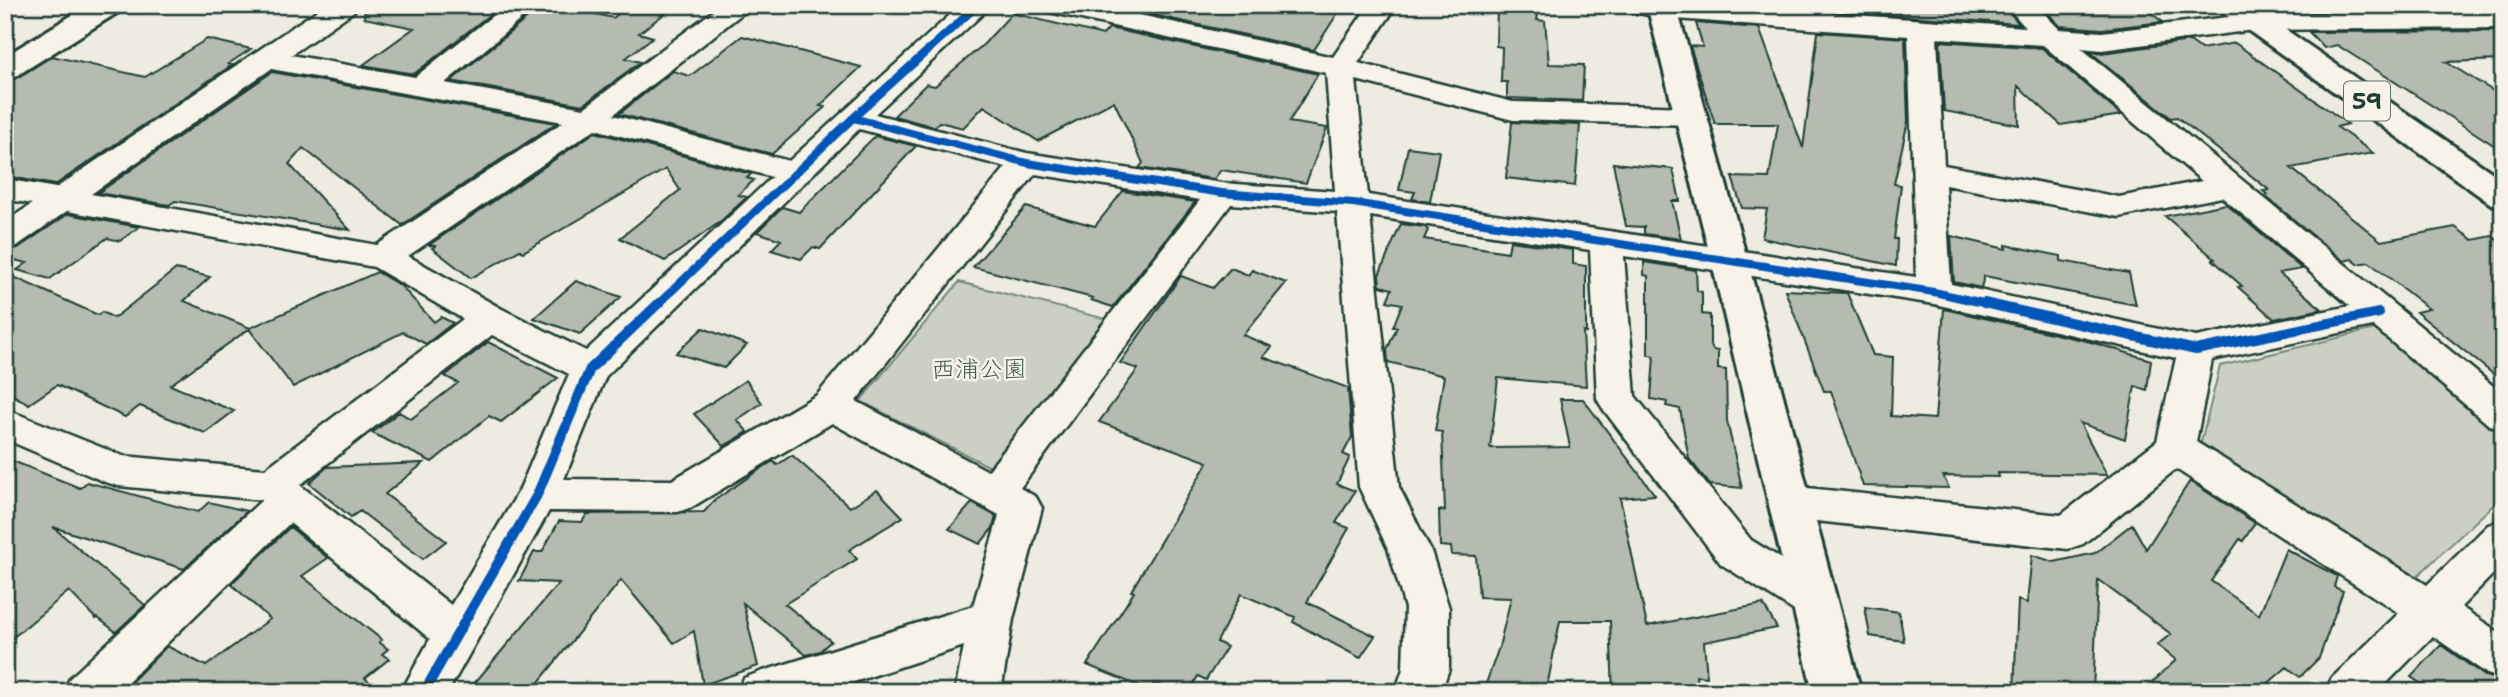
<svg xmlns="http://www.w3.org/2000/svg" width="2508" height="697" font-family="'Shantell Sans','Klee One',sans-serif">
<rect width="100%" height="100%" fill="#eeece1"/>
<filter id="ink" filterUnits="userSpaceOnUse"><feTurbulence type="fractalNoise" baseFrequency=".0143" numOctaves="2"/><feDisplacementMap in="SourceGraphic" scale="14" xChannelSelector="R" yChannelSelector="G"/><feConvolveMatrix kernelMatrix="1 2 1 2 8 2 1 2 1" color-interpolation-filters="sRGB"/></filter>
<g filter="url(#ink)">
<path fill="#cccfc4" stroke="#76867c" stroke-width="2" d="M959 282 1110 320 992 468 860 401Z
M2375 329 2503 435V496L2412 581 2199 450 2220 366Z"/>
<path fill="#b5bbb0" stroke="#1f3d34" stroke-width="2" d="M365 5H485L498 8 414 74 363 65 414 28 364 18Z
M630 5H676L639 33 653 37 626 58 640 62 583 105 451 81 531 15H535L542 9 553 11 560 6 613 18Z
M1129 5H1343L1314 50 1126 9Z
M1497 5H1540L1537 20 1545 21 1549 64 1584 65 1582 101 1507 98V82H1501L1502 47 1496 46Z
M1822 5H2004L2019 24 1821 10Z
M2040 5H2140L2163 22 2102 29 2060 26Z
M2282 5H2323L2329 11H2288Z
M1012 13 1103 35 1109 28 1318 74 1289 122 1327 128 1306 183 1221 170 1214 179 1139 168 1143 163 1114 101 1038 141 984 106 963 128 939 122 935 127 894 116 926 84 935 86 984 44Z
M1696 23 1759 28 1803 148 1818 32 1905 38 1908 121 1894 184 1901 185 1894 239H1897L1896 266 1762 238 1767 209 1742 208 1732 177 1769 178 1778 124H1715L1690 46 1703 47Z
M2503 31V60L2446 62 2503 97V151L2337 45 2324 48 2309 32Z
M742 36 861 67 820 106 825 107 772 154 619 114 673 71 690 76Z
M207 39 251 49 228 64 232 65 55 185 5 176V81L17 78 52 56 145 77Z
M1940 41 2042 48 2121 115 2061 125 2018 86 2019 125 1944 111Z
M2190 41 2201 49 2235 43 2348 124 2337 127 2373 153 2291 168 2381 241 2455 227 2473 240 2492 236 2503 244V382L2416 312 2429 309 2369 262 2358 264 2352 259 2344 261 2265 196 2268 195 2263 191 2269 190 2177 117 2171 118 2089 51 2102 53Z
M272 72 556 123 402 225 303 148 289 164 350 230 175 201 169 205 98 193Z
M1512 122 1580 125 1575 186 1506 178Z
M595 132 751 174 747 178 754 180 738 195 747 197 720 222 665 261 620 238 680 190 666 169 523 252 520 250 471 278 432 248 435 246 429 245Z
M875 136 916 146 820 249 813 247 801 259 771 250 781 240 757 232 782 207 799 212Z
M1408 147 1439 151 1430 202 1412 199 1415 192 1399 190Z
M1613 163 1673 169 1680 201H1672L1681 239 1644 234V227L1626 226Z
M1123 191 1195 202 1113 307 1091 300 1093 298 973 267 1026 207 1095 226Z
M2226 204 2302 269 2279 273 2322 309 2274 319 2238 287 2242 286 2213 260 2215 259 2165 216Z
M68 214 139 227 120 241 107 238 50 279 17 270 27 263 5 258V251L18 248Z
M1401 224 1425 227 1428 230 1424 239 1508 252 1510 241 1573 250V264L1586 266V333L1583 332 1586 386 1498 378 1490 448 1570 447 1560 399H1583L1655 495 1620 498 1647 626 1763 604 1777 628 1704 642 1707 677 1696 676 1698 692H1613L1610 621H1560L1546 692H1483L1499 647 1511 598 1479 597 1476 556 1452 555 1451 547 1440 546 1439 510 1445 511 1442 432 1435 431 1444 376 1388 362 1387 350 1397 327H1393L1402 304 1387 301 1392 289 1380 286 1379 275Z
M1951 236 2006 249V245L2061 256V261L2129 273 2136 305 1984 276 1981 288 1954 282Z
M1644 262 1696 270 1697 291 1702 292V314L1710 315V344L1713 350 1718 351V369L1726 370 1727 421 1742 488 1710 485 1689 459 1680 409 1666 406 1667 402 1651 399 1654 356 1648 355V276L1644 275Z
M1231 268 1248 275 1252 270 1286 283 1243 335 1272 347 1263 357 1348 388 1352 437 1343 454 1350 457 1337 484 1355 491 1336 523 1349 528 1307 602 1375 636 1360 658 1293 622 1295 617 1241 594 1217 642 1227 647 1206 680 1198 676 1189 692H1179L1154 683 1151 691 1087 665 1134 592 1131 591 1208 462 1099 422 1138 369 1120 363 1181 276 1213 288Z
M176 269 210 277 184 301 250 328 377 272 401 286 434 322 441 317 453 323 426 344 403 332 293 387 249 329 170 385 234 411 205 433 140 406 125 417 57 385 29 404 5 391V273L98 315 102 312 114 318Z
M576 281 621 297 580 334 534 318Z
M1785 290 1847 293 1873 355 1893 357 1891 416 1935 419 1944 309 2091 342 2151 360 2147 390 2135 386 2125 439 2080 423 2107 475 1998 473 1999 477 1943 476 1949 488 1863 486 1831 391H1824Z
M703 328 747 345 724 368 676 353Z
M488 342 558 378 501 422 489 416 432 462 372 433 399 412 411 419 458 383 445 376Z
M746 380 762 403 737 420 748 432 724 446 694 414Z
M792 455 850 507 877 490 903 517 849 550 857 559 785 604 831 641 820 651 806 655 743 603 758 666 703 685 694 631 674 643 621 580 531 692H467L559 583 519 581 534 552H542L559 521 582 522 587 514 704 512 715 500 756 472 773 461 777 465Z
M5 458 80 488 87 482 198 512 209 502 247 511 184 569 53 527 145 605 116 632 98 618 96 619 69 591 5 644Z
M424 463 385 494 446 541 423 559 360 511 351 517 309 483 327 467Z
M2190 481 2255 523 2243 541 2240 539 2211 581 2259 615 2286 549 2337 576 2334 587 2343 591 2319 658 2300 677 2287 667 2258 692H2142L2176 660 2157 645 2171 634 2098 580 2093 692H2014L2018 600 2027 603 2032 555 2054 562 2095 553 2132 524 2146 549Z
M972 503 996 516 993 528 980 544 949 529Z
M290 527 328 558 302 576 382 640 379 642 388 649 382 654 389 659 365 678 381 692H121L167 646 206 666 270 619 231 584Z
M1865 607 1899 612 1904 641 1870 636Z
M2441 645 2485 676 2503 681V692H2433L2411 677Z"/>
<g fill="none" stroke-linecap="round" stroke-linejoin="round">
<g stroke="#1f3d34" stroke-width="5">
<path id="street" d="M325 5H358L354 11 291 55 415 77 506 5H538L445 83 584 108 721 5H753L613 115 789 161 961 5H992L875 114 1027 153 1222 183 1335 191 1326 73 1054 13 1044 11 1040 5H1094L1333 57 1369 5H1397L1358 63 1513 102 1691 107 1702 110 1706 116 1702 122 1691 125 1513 120 1356 80 1368 195 1916 277 1908 36 1662 18 1630 11 1626 5H1713L2025 27 2006 5H2036L2059 29 2102 32 2254 14 2503 12V28L2254 30 2102 50 2081 48 2503 394V429L2489 425 2373 326 2212 360 2196 442 2427 585 2488 525 2503 520V564L2461 607 2503 635V679L2487 674 2433 636 2378 692H2325L2332 678 2399 613 2176 469 2083 544 2068 549 1789 518 1775 513 1769 502 1775 491 1789 486 2061 515 2157 441 2176 358 1934 304 1624 256 1635 396 1751 540 1829 588 1836 601 1829 614 1814 619 1799 614 1721 564 1603 409 1597 399 1590 250 1370 216 1399 487 1431 551 1449 608V669L1441 692H1395L1403 669 1405 608 1389 551 1359 487 1337 212 1231 204 1020 488 1036 497 1042 508 1013 619 1001 692H955L964 646 823 692H737L744 678 760 672 973 606 999 515 832 423 692 507 678 512 549 511 448 692H401L430 639 290 523 117 692H63L70 678 262 500 119 486 105 482 5 439V409L123 456 265 469 463 319 374 267 67 211 17 246 5 249V222L32 204 5 199V179L56 188ZM1937 38 2043 45 2202 181 2119 197 1944 165ZM271 69 563 122 377 245 91 194ZM595 129 772 177 586 351 502 309 408 256ZM859 129 1006 167 817 395 672 480 564 479 606 376ZM1035 174 1200 200 988 471 856 401ZM1945 185 2119 217 2222 197 2350 306 2196 337 1951 284ZM492 335 569 374 519 491 451 605 300 485Z"/>
</g>
<g stroke="#1f3d34" stroke-width="6">
<path id="secondary" d="M89 5H124L120 11 16 76 5 78V56Z
M1647 5H1676L1747 259 1861 692H1813L1711 259Z"/>
</g>
<g stroke="#1f3d34" stroke-width="6">
<path id="primary" d="M2217 5H2250L2503 180V207L2491 204 2221 11Z"/>
</g>
<use href="#street" fill="#f7f3e8" fill-rule="evenodd"/>
<use href="#secondary" fill="#f7f3e8" fill-rule="evenodd"/>
<use href="#primary" fill="#f7f3e8" fill-rule="evenodd"/>
<g stroke="#f7f3e8" stroke-width="11">
<path id="cycleway-far1" d="M853 118 1027 163 1222 193 1353 203 1934 292 1992 305
M657 305 853 118 978 5"/>
</g>
<g stroke="#f7f3e8" stroke-width="14">
<path id="cycleway" d="M1984 303 2196 350 2379 313
M424 692 537 495 590 369 659 303"/>
</g>
<use href="#cycleway-far1" stroke="#0057b8" stroke-width="8"/>
<use href="#cycleway" stroke="#0057b8" stroke-width="10"/>
</g>
</g>
<g text-anchor="middle" stroke-width="5" stroke-linejoin="round" paint-order="stroke">
<rect fill="#f7f3e8" stroke="#60746a" stroke-width="2" x="2344" y="81.5" width="46" height="39" rx="5"/>
<g font-size="23" font-weight="bold" fill="#1f3d34">
<text x="2367" y="109">59</text>
</g>
<g font-size="24" fill="#425a51" stroke="#f7f3e8">
<text x="979" y="377">西浦公園</text>
</g>
</g>
<rect width="2508" height="697" fill="none" stroke="#f7f3e8" stroke-width="28"/>
<rect x="14" y="14" width="2480" height="669" fill="none" stroke="#1f3d34" stroke-width="2.5" filter="url(#ink)"/>
</svg>
